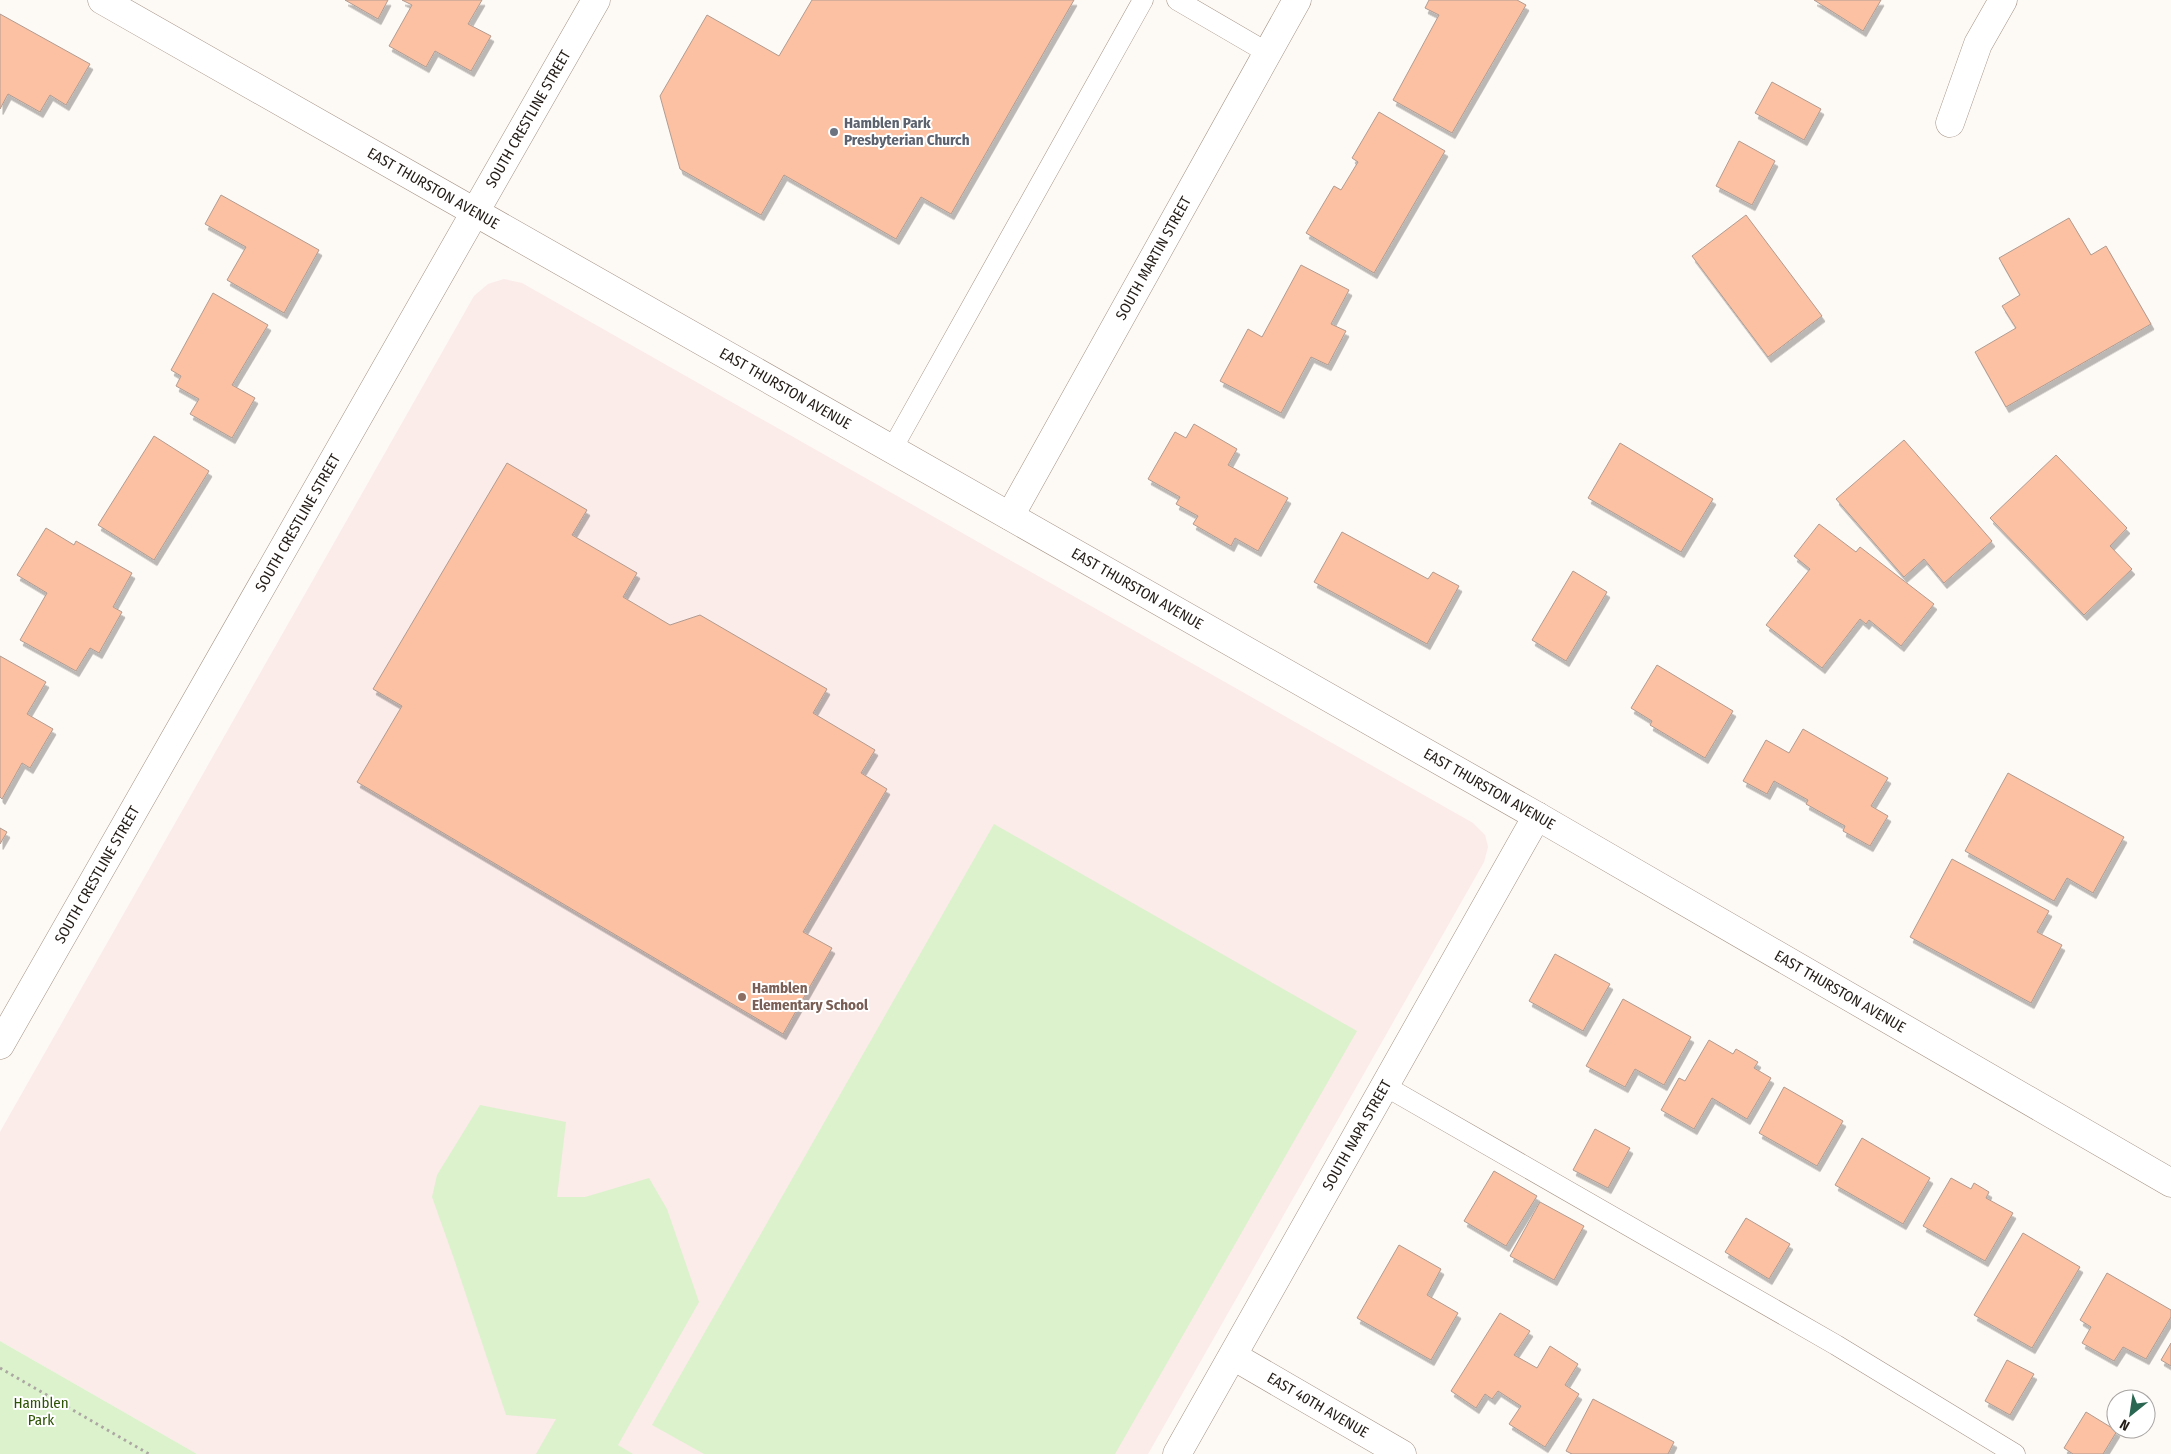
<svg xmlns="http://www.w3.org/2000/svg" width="2171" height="1454" font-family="'Fira Sans Condensed',sans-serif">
<defs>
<filter id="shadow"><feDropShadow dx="3" dy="5.5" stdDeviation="0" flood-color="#0004"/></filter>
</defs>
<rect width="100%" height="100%" fill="#fdf9f5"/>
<path fill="#fbebe9" d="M504 279 522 283 1473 823 1485 835 1488 847 1484 862 1148 1454H197L0 1341V1132L474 296 488 284Z"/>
<path fill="#dcf2cd" d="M994 824 1357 1031 1115 1454H704L652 1425Z
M480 1105 566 1122 557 1197H585L649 1178 667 1209 699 1302 618 1445 633 1454H536L556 1419 506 1415 454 1259 432 1197 437 1175Z
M0 1341 197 1454H0Z"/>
<path fill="#fcc1a2" stroke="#b19b90" filter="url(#shadow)" d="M345 0H388L378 19Z
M402 0H482L468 24 491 36 471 71 435 51 426 67 389 46 412 5Z
M812 0H1074L951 214 921 197 896 239 784 175 761 215 680 169 660 96 707 15 779 56Z
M1429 0H1517L1526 5 1452 133 1393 100 1439 15 1425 8Z
M1814 0H1881L1863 31Z
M0 14 90 64 66 105 50 95 40 112 8 94 0 109Z
M1772 82 1821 109 1804 140 1755 113Z
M1379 112 1445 151 1374 273 1306 233 1334 186 1341 190 1358 162 1352 158Z
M1739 141 1775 161 1752 205 1716 186Z
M221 195 319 250 284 313 227 280 246 247 205 224Z
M1746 215 1822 316 1768 357 1692 256Z
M2069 218 2091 255 2106 246 2151 324 2006 407 1975 352 2016 328 2002 306 2020 295 1999 258Z
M1301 265 1349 290 1331 324 1346 331 1328 365 1311 357 1281 413 1220 381 1248 329 1262 337Z
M213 293 268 325 232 385 255 398 232 438 190 414 199 399 176 386 181 376 171 370Z
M1194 424 1237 449 1228 465 1288 498 1258 551 1235 538 1231 546 1193 524 1198 516 1176 504 1180 497 1148 479 1175 432 1186 438Z
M154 436 209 471 154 560 98 525Z
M1904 440 1992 541 1944 583 1924 559 1904 577 1836 499Z
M1620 443 1713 499 1681 552 1588 498Z
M2056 455 2127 528 2110 546 2132 569 2084 615 1990 518Z
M507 463 587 510 572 535 637 573 623 597 670 625 700 615 827 689 813 713 875 750 861 773 887 789 803 932 832 948 783 1034 357 782 402 706 373 689Z
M1819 524 1856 552 1860 547 1934 604 1901 646 1869 620 1866 624 1860 619 1822 668 1766 625 1810 569 1794 556Z
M46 528 74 545 76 541 132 573 113 607 122 612 99 653 90 648 76 671 20 640 47 593 17 575Z
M1342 532 1428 579 1433 572 1459 586 1427 644 1314 582Z
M1573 571 1607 592 1566 661 1532 640Z
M0 656 46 682 27 714 53 729 30 768 22 763 2 799 0 797Z
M1657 665 1733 711 1705 758 1650 725 1652 721 1631 708Z
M1803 729 1888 778 1871 806 1888 816 1870 846 1843 831 1845 826 1806 804 1808 800 1774 781 1767 794 1743 781 1766 740 1789 753Z
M2008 773 2124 837 2093 893 2067 878 2054 901 1965 851Z
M0 828 7 832 0 844Z
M1952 859 2049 911 2037 932 2062 945 2031 1003 1910 937Z
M1555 954 1610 984 1583 1031 1529 1001Z
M1623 999 1691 1037 1664 1085 1635 1069 1625 1087 1586 1066Z
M1709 1040 1733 1054 1736 1049 1758 1062 1754 1068 1771 1078 1747 1119 1712 1098 1694 1129 1661 1110 1679 1078 1685 1081Z
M1784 1087 1843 1121 1817 1166 1759 1133Z
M1595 1129 1630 1148 1608 1188 1573 1170Z
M1862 1138 1930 1178 1903 1224 1835 1185Z
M1494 1171 1537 1196 1506 1246 1464 1221Z
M1951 1178 1971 1189 1974 1183 1989 1192 1986 1198 2013 1213 1985 1261 1923 1226Z
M1540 1202 1584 1226 1554 1280 1510 1256Z
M1746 1218 1790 1244 1769 1279 1725 1252Z
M2023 1233 2080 1267 2032 1348 1974 1315Z
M1399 1245 1441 1269 1427 1295 1458 1313 1431 1360 1357 1318Z
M2107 1273 2171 1310V1317L2146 1359 2123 1347 2114 1361 2082 1343 2091 1327 2080 1320Z
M1500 1313 1530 1331 1514 1355 1537 1368 1550 1346 1578 1364 1565 1385 1579 1394 1545 1447 1509 1424 1521 1406 1498 1391 1492 1399 1485 1394 1476 1408 1451 1391Z
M2171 1343V1366L2161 1360Z
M2007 1360 2034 1374 2010 1415 1985 1401Z
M1593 1399 1674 1442 1668 1454H1572L1566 1451Z
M2086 1412 2117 1431 2103 1454H2073L2064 1448Z"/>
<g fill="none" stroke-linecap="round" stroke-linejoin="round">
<g stroke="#a39183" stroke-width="21">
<path id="service" d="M1177 0 1268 53
M892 449 1143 0
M1385 1086 1836 1345 2015 1454"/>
</g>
<g stroke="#a39183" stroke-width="29">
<g id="minor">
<path d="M1950 123 1978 44 2003 0"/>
<path id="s1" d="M1010 516 1297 0"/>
<path id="s2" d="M1233 1356 1402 1454"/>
<path id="s3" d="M1177 1454 1537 816"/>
</g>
</g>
<g stroke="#a39183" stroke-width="29">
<g id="tertiary">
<path id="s4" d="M102 0 1537 816 2171 1183"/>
<path id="s5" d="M0 1045 596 0"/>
</g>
</g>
<path stroke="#aca7a2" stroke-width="3" stroke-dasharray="2.5 4" stroke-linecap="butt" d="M0 1368 149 1454"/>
<use href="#service" stroke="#fff" stroke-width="20"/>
<use href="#minor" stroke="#fff" stroke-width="28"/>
<use href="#tertiary" stroke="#fff" stroke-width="28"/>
</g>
<circle fill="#6b7280" stroke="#fff" stroke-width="2" cx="834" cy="132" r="5"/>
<circle fill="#8d6e63" stroke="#fff" stroke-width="2" cx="742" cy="997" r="5"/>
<g text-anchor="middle" stroke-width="4" stroke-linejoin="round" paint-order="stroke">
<g font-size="15" fill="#231c16" stroke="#fff">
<text dy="5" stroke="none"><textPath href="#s5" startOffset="1066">SOUTH CRESTLINE STREET</textPath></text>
<text dy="5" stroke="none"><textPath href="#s4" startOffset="381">EAST THURSTON AVENUE</textPath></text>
<text dy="5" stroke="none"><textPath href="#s1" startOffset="295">SOUTH MARTIN STREET</textPath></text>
<text dy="5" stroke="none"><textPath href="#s4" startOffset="786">EAST THURSTON AVENUE</textPath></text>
<text dy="5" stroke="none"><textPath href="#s5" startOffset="601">SOUTH CRESTLINE STREET</textPath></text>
<text dy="5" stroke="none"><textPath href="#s4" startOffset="1191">EAST THURSTON AVENUE</textPath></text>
<text dy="5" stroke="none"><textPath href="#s4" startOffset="1596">EAST THURSTON AVENUE</textPath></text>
<text dy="5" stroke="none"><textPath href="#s5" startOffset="196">SOUTH CRESTLINE STREET</textPath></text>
<text dy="5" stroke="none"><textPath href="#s4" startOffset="2001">EAST THURSTON AVENUE</textPath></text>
<text dy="5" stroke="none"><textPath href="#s3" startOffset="366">SOUTH NAPA STREET</textPath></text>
<text dy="5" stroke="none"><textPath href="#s2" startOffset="98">EAST 40TH AVENUE</textPath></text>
</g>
<g font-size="15" font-weight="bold" fill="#5b616d" stroke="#fff" text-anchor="start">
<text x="844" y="128">Hamblen Park<tspan x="844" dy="17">Presbyterian Church</tspan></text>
</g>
<g font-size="15" font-weight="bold" fill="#785e54" stroke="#fff" text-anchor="start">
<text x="752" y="993">Hamblen<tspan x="752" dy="17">Elementary School</tspan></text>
</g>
<g font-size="15" fill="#2e5305" stroke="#fff">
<text x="41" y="1408">Hamblen<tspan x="41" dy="17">Park</tspan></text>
</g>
</g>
<g transform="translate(2131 1414) rotate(210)"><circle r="24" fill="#ffffff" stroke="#a7a4a2"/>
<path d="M0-4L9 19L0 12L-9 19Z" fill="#2a6651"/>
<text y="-8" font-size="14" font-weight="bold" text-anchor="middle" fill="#231c16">N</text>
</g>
</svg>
